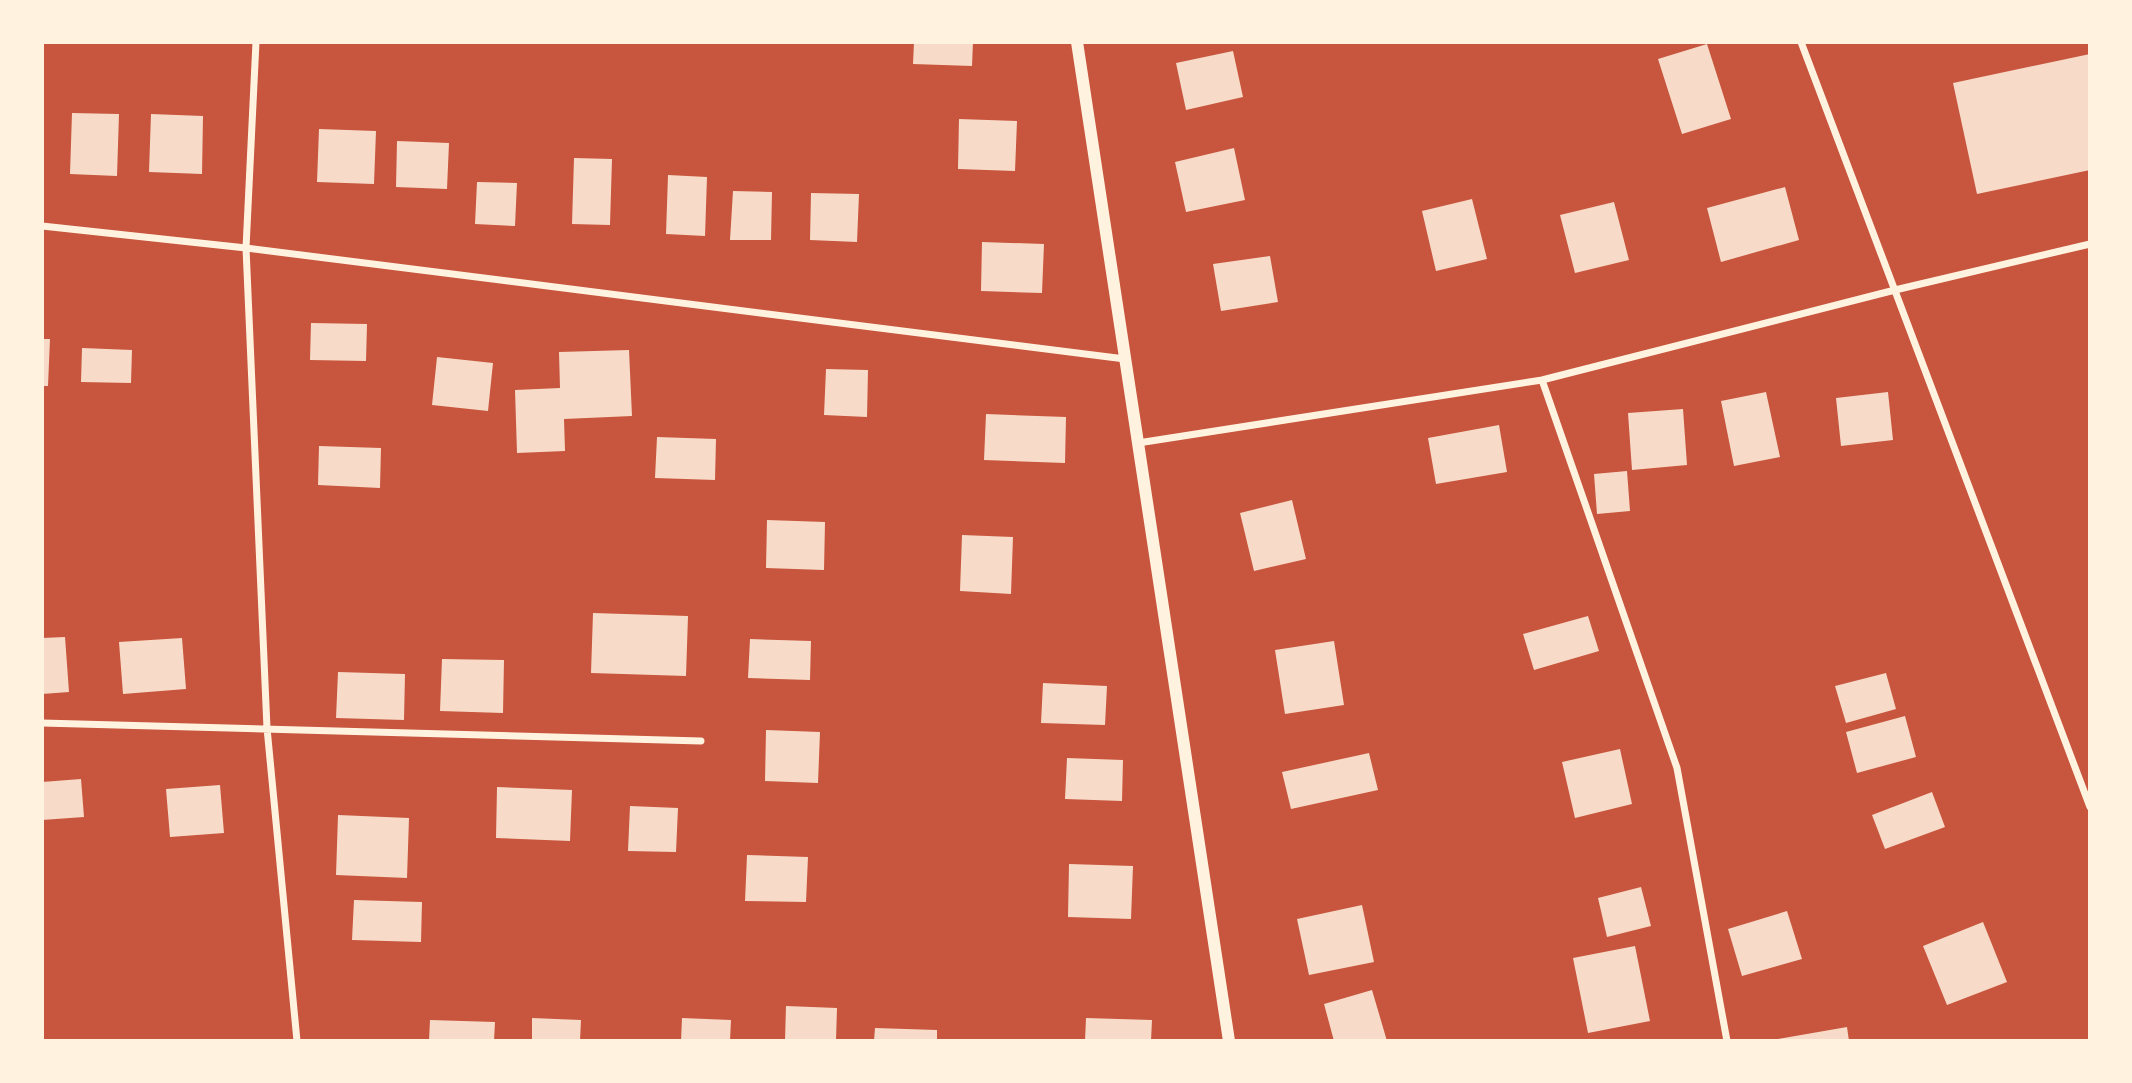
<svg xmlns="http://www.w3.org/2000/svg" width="2132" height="1083" font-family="'DejaVu Sans',sans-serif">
<rect width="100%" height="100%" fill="#c8553d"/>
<path fill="#f7dbc8" d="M914 42H973L972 66 913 64Z
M1707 44 1731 119 1682 134 1658 59Z
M1233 51 1243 97 1186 110 1176 63Z
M2090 54V170L1977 194 1953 83Z
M72 113 119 114 117 176 70 174Z
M151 114 203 116 202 174 149 172Z
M959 119 1017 121 1015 171 958 169Z
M319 129 376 131 374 184 317 182Z
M397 141 449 143 447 189 396 187Z
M1234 148 1245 200 1186 212 1175 162Z
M574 158 612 159 610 225 572 224Z
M668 175 707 177 705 236 666 234Z
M477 182 517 183 515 226 475 224Z
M1785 187 1799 240 1721 262 1707 208Z
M733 191 772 192 771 240H730Z
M811 193 859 194 857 242 810 240Z
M1472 199 1487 259 1436 271 1422 211Z
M1614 202 1629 260 1575 273 1560 215Z
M982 242 1044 244 1042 293 981 291Z
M1270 256 1278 302 1221 311 1213 264Z
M311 323 367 324 366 361 310 360Z
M42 339H50L48 386H42Z
M82 348 132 350 131 383 81 382Z
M629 350 632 416 564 419 565 451 517 453 515 390 560 388 559 352Z
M437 357 493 363 488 411 432 405Z
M826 369 868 370 867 417 824 415Z
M1766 392 1780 457 1734 466 1721 401Z
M1888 392 1893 440 1841 446 1836 398Z
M1683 409 1687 465 1632 470 1628 413Z
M986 414 1066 417 1065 463 984 460Z
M1499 425 1507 472 1436 484 1428 438Z
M657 437 716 439 715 480 655 478Z
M319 446 381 448 380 488 318 485Z
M1627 471 1630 511 1597 514 1594 474Z
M1292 500 1306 559 1254 571 1240 513Z
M767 520 825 522 824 570 766 568Z
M962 535 1013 537 1011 594 960 591Z
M593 613 688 616 686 676 591 673Z
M1588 616 1599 651 1534 670 1523 634Z
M65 637 69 692 42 694V638Z
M182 638 186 689 123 694 119 642Z
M750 639 811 641 810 680 748 678Z
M1334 641 1344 705 1285 714 1275 650Z
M442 659 504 660 503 713 440 711Z
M338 672 405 674 404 720 336 718Z
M1886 673 1896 709 1846 723 1835 686Z
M1043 683 1107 686 1105 725 1041 723Z
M1905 716 1916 757 1857 773 1846 732Z
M766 730 820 732 818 783 765 781Z
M1620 749 1632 804 1575 818 1562 762Z
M1369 753 1378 790 1291 809 1282 772Z
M1067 758 1123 760 1122 801 1065 799Z
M81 779 84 817 42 820V782Z
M220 785 224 833 170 837 166 789Z
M497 787 572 790 570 841 496 838Z
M1932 792 1945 827 1885 849 1872 815Z
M630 806 678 808 676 852 628 851Z
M338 815 409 818 407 878 336 875Z
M747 855 808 857 806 902 745 901Z
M1069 864 1133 866 1131 919 1068 917Z
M1641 887 1651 926 1607 937 1598 898Z
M354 900 422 902 421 942 352 940Z
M1362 905 1374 962 1309 975 1297 919Z
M1787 911 1802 959 1742 976 1728 929Z
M1983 922 2007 982 1947 1005 1923 946Z
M1635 946 1650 1021 1588 1033 1573 958Z
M1372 990 1387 1041H1334L1324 1004Z
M786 1006 837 1008 836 1041H785Z
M532 1018 581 1020 580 1041H532Z
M682 1018 731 1020 730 1041H681Z
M1086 1018 1152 1020 1151 1041H1085Z
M430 1020 495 1022 494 1041H429Z
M1847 1027 1849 1041H1773V1040Z
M875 1028 937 1030V1041H874Z"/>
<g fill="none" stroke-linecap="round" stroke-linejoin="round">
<path stroke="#fff3e0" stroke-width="7" d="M256 42 246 248 267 728 297 1041
M1801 42 2090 807
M42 226 246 248 1125 359
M1542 380 1677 768 1727 1041
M1138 443 1542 380 1895 290 2090 244
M42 723 701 741"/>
<path stroke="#fff3e0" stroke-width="12" d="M1077 42 1229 1041"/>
</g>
<rect width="2132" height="1083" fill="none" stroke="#fff3e0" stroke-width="88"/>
</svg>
